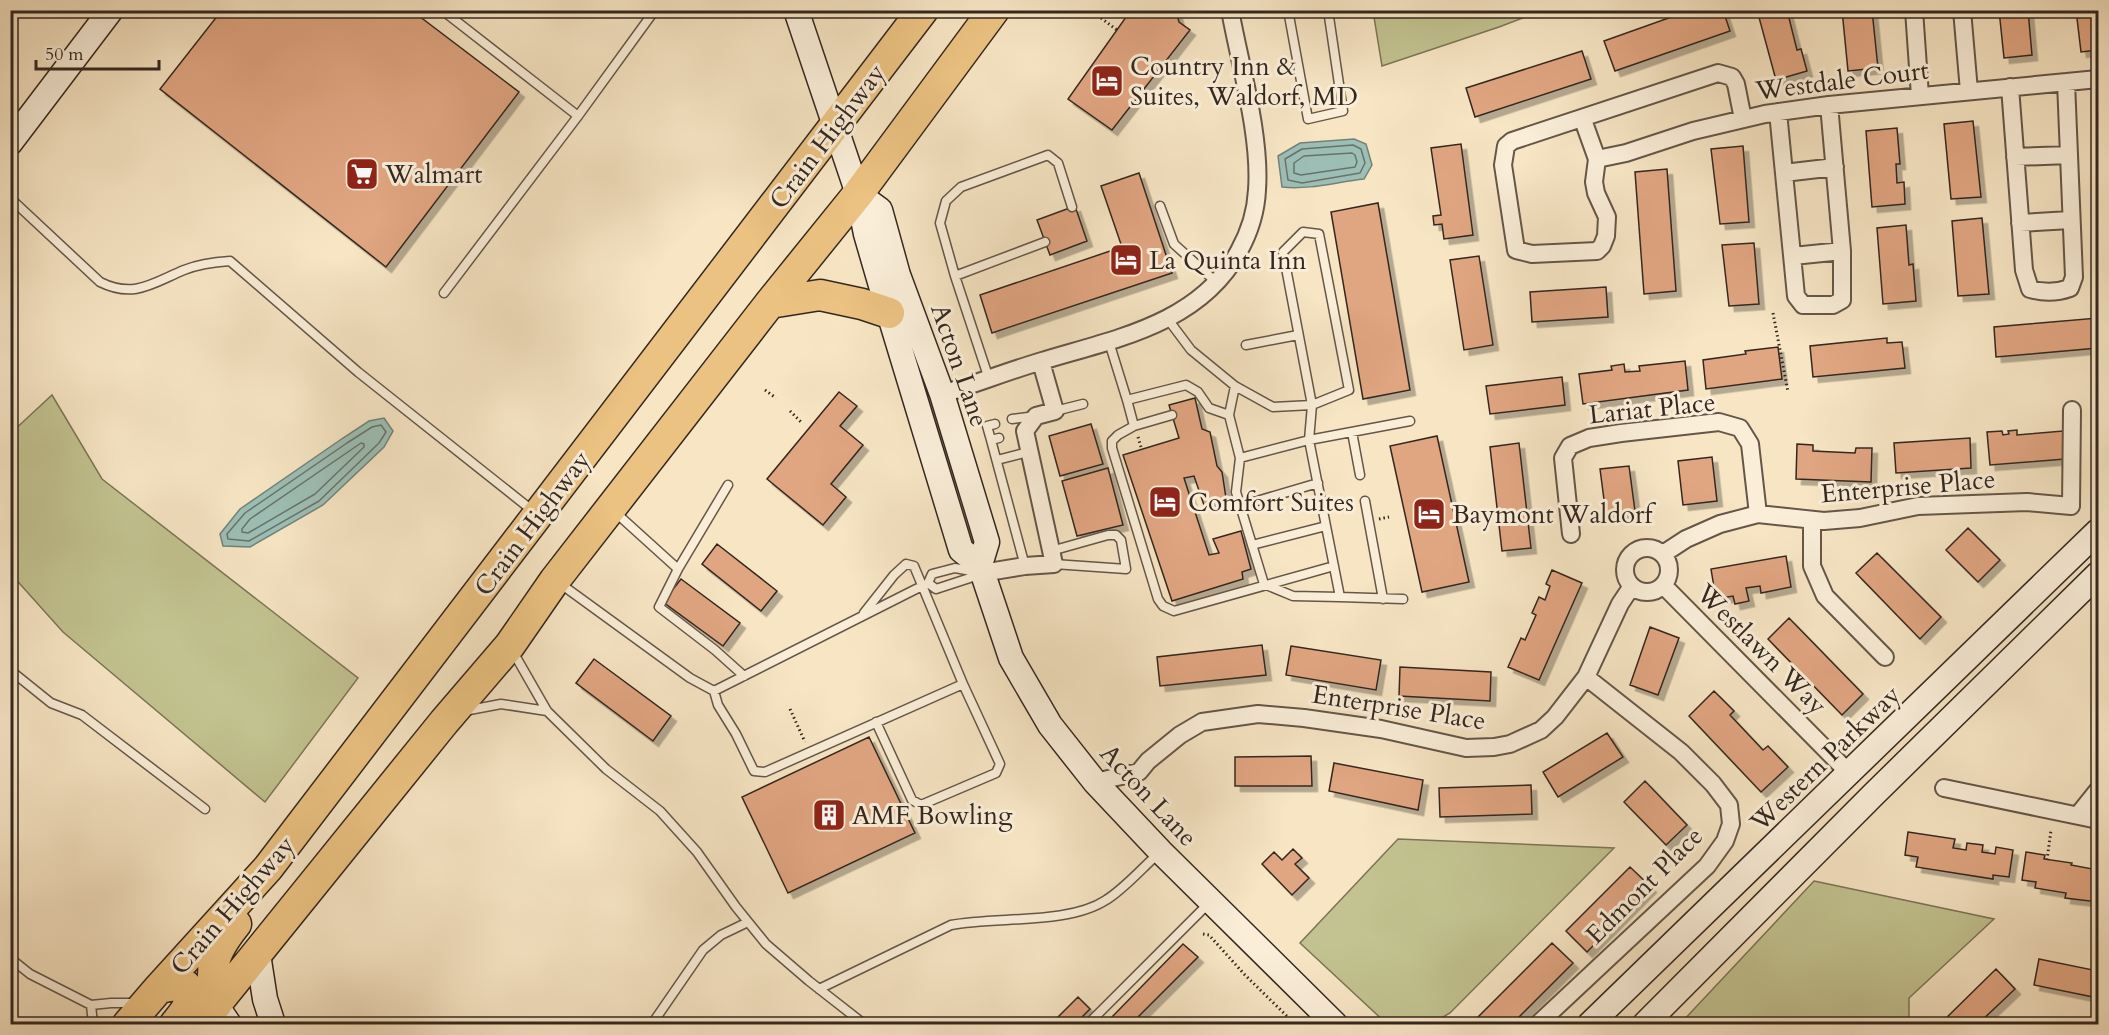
<svg xmlns="http://www.w3.org/2000/svg" width="2109" height="1035" font-family="Cardo,serif">
<defs>
<filter id="shadow"><feDropShadow dx="5.5" dy="5.5" stdDeviation="0" flood-color="#0004"/></filter>
</defs>
<rect width="100%" height="100%" fill="#f7e5c4"/>
<filter id="stains"><feTurbulence type="fractalNoise" baseFrequency=".00333" numOctaves="4"/><feColorMatrix values="0 0 0 0 .2 0 0 0 0 .09 0 0 0 0 .02 0 0 0 .5 -.17"/></filter>
<radialGradient id="worn" r=".72"><stop offset=".6" stop-color="#630" stop-opacity="0"/><stop offset="1" stop-color="#630" stop-opacity=".3"/></radialGradient>
<path fill="#c2c390" stroke="#7b7558" stroke-width="1.5" d="M1373 11V10L1541 11 1499 27 1382 66Z
M52 395 102 479 358 678 265 802 63 632 11 574V433Z
M1398 839 1614 848 1450 1013 1431 1024H1387L1300 943Z
M1814 881 1994 919 1909 998V1024H1680Z"/>
<path fill="#9dbfb6" stroke="#73827a" stroke-width="1.5" d="M1354 139 1366 144 1372 165 1364 179C1336 182 1310 190 1282 187L1278 156 1300 143Z
M384 418 393 431 384 447 323 505 250 547 223 546 220 534 240 509 343 438 369 421Z"/>
<g fill="none" stroke-linecap="round" stroke-linejoin="round">
<path stroke="#68736b" stroke-width="1.5" d="M1353 145 1361 149 1365 163 1360 173 1302 183 1288 180 1285 159 1302 149Z
M1352 153 1355 155 1357 162 1355 167 1301 175 1294 173V163L1304 156Z
M381 425 386 432 379 443 319 501 249 541 228 539 227 534 245 513 347 443 372 427Z
M361 443 364 444V447L315 494 248 533 242 532V529L250 519Z"/>
</g>
<path fill="#e0a581" stroke="#342720" stroke-width="1.5" filter="url(#shadow)" d="M222 10H411L519 92 386 267 160 89Z
M1131 10H1176L1179 22 1190 30 1112 130 1068 99Z
M1691 10H1723L1730 31 1615 71 1604 41Z
M1757 10H1787L1797 50 1801 49 1807 71 1776 80Z
M1842 10H1872L1878 68 1848 71Z
M1999 10H2028L2032 55 2004 58Z
M2076 10H2098V50L2081 52Z
M1582 51 1591 79 1475 117 1466 88Z
M1973 121 1981 197 1951 199 1944 124Z
M1897 128 1900 164H1896L1897 183 1904 182 1905 204 1872 207 1866 131Z
M1461 144 1473 235 1444 239 1442 224 1434 225 1433 216 1441 215 1431 148Z
M1743 146 1749 222 1720 224 1711 149Z
M1667 169 1676 291 1644 294 1635 172Z
M1139 173 1172 273 992 333 980 295 1122 247 1101 186Z
M1378 203 1410 390 1363 399 1331 212Z
M1075 206 1087 241 1050 255 1037 220Z
M1982 218 1989 294 1958 296 1952 221Z
M1906 225 1909 265 1913 264 1916 301 1883 304 1877 228Z
M1754 243 1759 304 1729 306 1722 245Z
M1479 256 1493 345 1464 350 1450 260Z
M1606 287 1608 317 1532 322 1530 292Z
M2098 318V348L1996 357 1994 327Z
M1887 338V343L1902 342 1905 368 1813 377 1810 346Z
M1778 347 1782 379 1706 389 1703 360 1746 354 1745 351Z
M1685 361 1688 390 1583 404 1579 374 1612 370 1611 366 1624 364 1625 372 1640 371 1639 366Z
M1562 377 1565 405 1490 414 1486 386Z
M839 392 857 406 840 426 863 445 831 484 846 497 823 525 767 479Z
M1195 398 1202 429 1210 432 1217 466 1222 472 1226 498 1204 505 1194 476 1184 478 1209 555 1219 553 1213 539 1241 531 1251 569 1242 572 1243 579 1172 601 1123 455 1179 438 1169 405Z
M1091 424 1103 464 1060 476 1049 436Z
M2017 430V435L2063 431 2065 459 1990 465 1987 432 2002 431 2003 435 2009 434 2008 431Z
M1437 436 1469 582 1422 592 1390 446Z
M1970 438 1971 468 1896 473 1894 443Z
M1519 443 1531 548 1502 551 1490 447Z
M1797 444 1813 445V451L1855 453 1856 448H1872L1871 482 1796 479Z
M1712 457 1717 501 1683 505 1678 461Z
M1629 466 1635 511 1606 515 1600 469Z
M1108 468 1123 525 1077 536 1062 481Z
M1968 528 2000 560 1978 582 1946 550Z
M717 544 777 591 761 611 702 564Z
M1877 553 1941 617 1920 639 1856 573Z
M1786 556 1791 587 1761 593 1760 586 1746 588 1749 601 1735 604 1733 596 1716 599 1711 569Z
M1552 570 1582 583 1539 680 1508 667 1521 638 1525 640 1536 615 1532 613 1539 597 1545 600 1550 586 1546 584Z
M681 579 740 623 723 646 663 602Z
M1789 618 1863 694 1842 715 1768 639Z
M1650 627 1679 638 1658 695 1630 685Z
M1262 645 1266 675 1160 686 1157 657Z
M1291 646 1381 660 1376 690 1286 675Z
M594 659 671 716 653 741 576 683Z
M1400 667 1491 672 1490 701 1399 696Z
M1714 691 1734 711 1730 715 1763 750 1768 746 1788 767 1761 792 1689 716Z
M1607 733 1623 757 1558 797 1543 772Z
M869 737 915 833 788 893 742 797Z
M1311 756 1312 786H1235V757Z
M1334 763 1423 780 1418 810 1329 791Z
M1645 781 1687 825 1666 845 1624 802Z
M1531 785 1532 814 1440 817 1439 788Z
M1908 832 1955 839 1953 848 1966 850 1967 843 1983 845 1982 852 1995 854 1996 847 2013 850 2009 877 1993 875V879L1916 867 1918 857 1905 855Z
M1293 849 1302 858 1295 864 1309 878 1292 895 1262 864 1274 852 1282 860Z
M2026 852 2045 855 2044 859 2072 863 2071 865 2098 870V902L2065 898 2066 893 2035 888 2036 882 2022 880Z
M1630 867 1651 887 1587 952 1566 931Z
M1552 943 1573 963 1512 1024H1483L1477 1018Z
M1183 944 1198 957 1131 1024H1117L1111 1018Z
M2039 959 2098 971V998L2034 985Z
M1996 969 2015 989 1978 1024H1940Z
M1078 997 1090 1009 1075 1024H1051Z"/>
<g fill="none" stroke-linecap="round" stroke-linejoin="round">
<g stroke="#655649" stroke-width="11">
<path id="lane" d="M442 10 578 116
M1288 10 1308 119 1343 111 1328 10
M10 198 100 282C134 299 153 283 184 270 199 264 214 262 230 261L358 372 533 511
M1160 206 1174 244 1216 282
M1045 242 955 276 940 223 946 201 961 187 1048 155 1058 163 1072 207
M955 276 989 379
M444 293 578 116 655 10
M1167 318 1191 350 1235 386 1229 415 1240 458 1236 492 1264 584 1293 596 1340 597 1309 440 1312 405 1349 390 1319 234 1303 232 1283 252 1312 405 1273 407 1235 386
M1109 342 1127 400 1186 385 1198 392 1209 408 1229 415
M1246 345 1298 335
M1127 400 1134 426 1172 415
M1055 411 1083 404
M1012 419 1036 416
M1134 426 1118 435 1112 441V448L1158 599 1163 606 1174 611 1334 566
M1352 432 1360 475
M999 438 991 440 1025 566
M991 440 987 426 995 424
M1240 458 1309 440 1410 421
M997 460 1028 452
M1365 501 1383 599
M1240 506 1318 483
M615 512 678 569 659 607 715 650 744 676
M1252 545 1326 526
M1051 551 1108 535H1116L1121 540 1126 569 1054 564
M678 569 728 485
M558 582 690 678 714 691 928 583 932 574 955 568 977 572
M928 583 936 589 982 574
M1340 597 1403 599
M864 613 894 575 906 564 914 566 963 684
M512 650 547 711 606 769 660 811 697 852 736 907 766 944 809 981 864 1024
M10 670 51 703 82 715 205 809
M714 691 718 705 736 734 754 771 765 772 963 684 1000 764 996 773 921 805 912 800 876 722
M464 711 501 704 547 711
M10 958 30 974 91 1005 111 1003H136
M819 989 951 925C996 916 1068 925 1106 900 1124 889 1142 868 1158 854
M91 1005 93 1024
M652 1024 703 950 721 935 748 922
M1088 1024 1209 903"/>
</g>
<g stroke="#655649" stroke-width="20">
<path id="street" d="M1914 10 1920 96
M1962 10 1969 91
M2010 87 2024 270 2030 289C2044 293 2056 293 2070 288L2074 277 2066 82
M1778 112 1796 296 1803 305H1833L1842 300V251L1829 105
M1583 120 1597 159 1594 182 1596 193 1607 217 1606 236 1602 246 1597 251 1532 254 1516 250 1503 165 1506 146 1512 141 1718 73 1732 77 1736 84 1743 119
M2015 157 2069 155
M1597 159 1626 153 1693 131 1765 114 1829 105 2098 79
M1784 173 1835 167
M2020 223 2070 220
M1793 256 1842 251
M942 394C975 384 1008 371 1042 361 1114 339 1200 324 1239 251 1249 233 1256 211 1257 190 1261 136 1240 65 1230 10
M1812 520V566L1825 596 1885 657
M1571 534 1563 458 1570 446 1589 438 1621 433 1719 422 1740 428 1750 444 1758 514
M1625 570a22 22 0 1 1 44 0a22 22 0 1 1-44 0Z
M1663 554 1686 539 1720 524 1758 514 1824 521 1860 518 1918 506 2027 502 2071 506 2072 410
M982 573 1025 566 1054 564 1025 431 1036 416 1055 411 1041 362
M1663 585 1849 773
M1095 782 1139 772 1148 761 1180 735 1202 722 1258 714 1304 718 1381 729 1466 748 1494 747 1510 744 1541 730 1555 717 1586 677 1620 604 1632 586
M1944 788 2098 820
M2078 815 2098 790
M1538 1024 1707 866 1725 841 1731 824 1729 805 1713 784 1681 752 1586 677"/>
</g>
<g stroke="#342720" stroke-width="27">
<path id="secondary" d="M796 10 858 194 866 234 889 313 961 550 980 565 1011 658 1050 725 1095 782 1161 852 1335 1024
M10 143 111 10
M858 194 880 210 898 275 942 394 987 542 980 565
M258 954 265 999 273 1024
M216 1005 229 1024
M1590 1024 2098 531
M1645 1024 1874 794 2098 574"/>
</g>
<g stroke="#342720" stroke-width="33">
<path id="highway" d="M770 303 820 295 862 304 889 313
M159 988 175 985 186 986C194 1003 185 1012 175 1024
M216 1005C209 967 212 954 236 924
M128 1024 159 988 268 868 923 10
M200 1024 444 722 510 645 555 580 770 303 858 194 994 10"/>
</g>
<path stroke="#342720" stroke-width="3" stroke-dasharray="1.5 3" stroke-linecap="butt" d="M1101 18 1117 30
M1773 313 1788 392
M765 390 776 398
M790 411 801 422
M1138 437 1141 447
M2092 512 2098 506
M1379 519 1389 517
M790 709 805 742
M2047 860 2051 830
M1203 934 1209 935 1245 975 1295 1024"/>
<use href="#lane" stroke="#faeed9" stroke-width="8"/>
<use href="#street" stroke="#faeed9" stroke-width="16"/>
<use href="#secondary" stroke="#faeed9" stroke-width="24"/>
<use href="#highway" stroke="#ecc282" stroke-width="30"/>
</g>
<defs>
<g id="hotel-square" transform="scale(1.725)"><rect x="-9" y="-9" width="18" height="18" rx="4" fill="#8f2418" stroke="#faeed9"/><path d="M-6-4.5h1.5V1H6V5H4.5V3h-9V5H-6ZM-4 0a1.8 1.8 0 1 1 3.6 0ZM.5 0V-2.5h3Q6-2.5 6 0Z" fill="#fff"/></g>
<g id="supermarket-square" transform="scale(1.725)"><rect x="-9" y="-9" width="18" height="18" rx="4" fill="#8f2418" stroke="#faeed9"/><path d="M-6-5.5h2.5l.6 2H6L4.5 2H-2.5L-4.4-4H-6ZM-1.5 3.2a1.3 1.3 0 1 0 .1 0ZM3 3.2a1.3 1.3 0 1 0 .1 0Z" fill="#fff"/></g>
<g id="building-square" transform="scale(1.725)"><rect x="-9" y="-9" width="18" height="18" rx="4" fill="#8f2418" stroke="#faeed9"/><path d="M-4-6H4V6H1V3H-1V6H-4ZM-2.5-4.3h1.7v1.8h-1.7ZM.8-4.3h1.7v1.8H.8ZM-2.5-1h1.7V.8h-1.7ZM.8-1h1.7V.8H.8Z" fill="#fff"/></g>
</defs>
<g fill-rule="evenodd">
<use href="#hotel-square" x="1107" y="81"/>
<use href="#supermarket-square" x="362" y="174"/>
<use href="#hotel-square" x="1126" y="260"/>
<use href="#hotel-square" x="1165" y="502"/>
<use href="#hotel-square" x="1429" y="514"/>
<use href="#building-square" x="829" y="815"/>
</g>
<g text-anchor="middle" stroke-width="6" stroke-linejoin="round" paint-order="stroke">
<g font-size="26" fill="#342720" stroke="#faeed9" text-anchor="start">
<text x="1130" y="75">Country Inn &amp;<tspan x="1130" dy="30">Suites, Waldorf, MD</tspan></text>
<text x="385" y="183">Walmart</text>
<text x="1149" y="269">La Quinta Inn</text>
<text x="1188" y="511">Comfort Suites</text>
<text x="1452" y="523">Baymont Waldorf</text>
<text x="852" y="824">AMF Bowling</text>
</g>
<g font-size="26" fill="#342720" stroke="#faeed9">
<text transform="translate(1842 80) rotate(-7)" y="9">Westdale Court</text>
<text transform="translate(827 136) rotate(-53)" y="9">Crain Highway</text>
<text transform="translate(960 365) rotate(71)" y="9">Acton Lane</text>
<text transform="translate(1652 408) rotate(-6)" y="9">Lariat Place</text>
<text transform="translate(1908 486) rotate(-5)" y="9">Enterprise Place</text>
<text transform="translate(532 523) rotate(-53)" y="9">Crain Highway</text>
<text transform="translate(1762 649) rotate(45)" y="9">Westlawn Way</text>
<text transform="translate(1399 707) rotate(9)" y="9">Enterprise Place</text>
<text transform="translate(1825 758) rotate(-44)" y="9">Western Parkway</text>
<text transform="translate(1149 795) rotate(47)" y="9">Acton Lane</text>
<text transform="translate(1644 885) rotate(-45)" y="9">Edmont Place</text>
<text transform="translate(232 905) rotate(-49)" y="9">Crain Highway</text>
</g>
</g>
<rect width="2109" height="1035" fill="none" stroke="#f7e5c4" stroke-width="36"/>
<rect x="12" y="12" width="2085" height="1011" fill="none" stroke="#342720" stroke-width="3"/>
<rect x="18" y="18" width="2073" height="999" fill="none" stroke="#342720" stroke-width="1.5"/>
<path d="M36 60v9h123v-9" fill="none" stroke="#342720" stroke-width="3"/>
<text x="45" y="60" font-size="18" fill="#342720" stroke="#faeed9" stroke-width="4.5" paint-order="stroke">50 m</text>
<rect width="100%" height="100%" filter="url(#stains)"/>
<rect width="100%" height="100%" fill="url(#worn)"/>
</svg>
